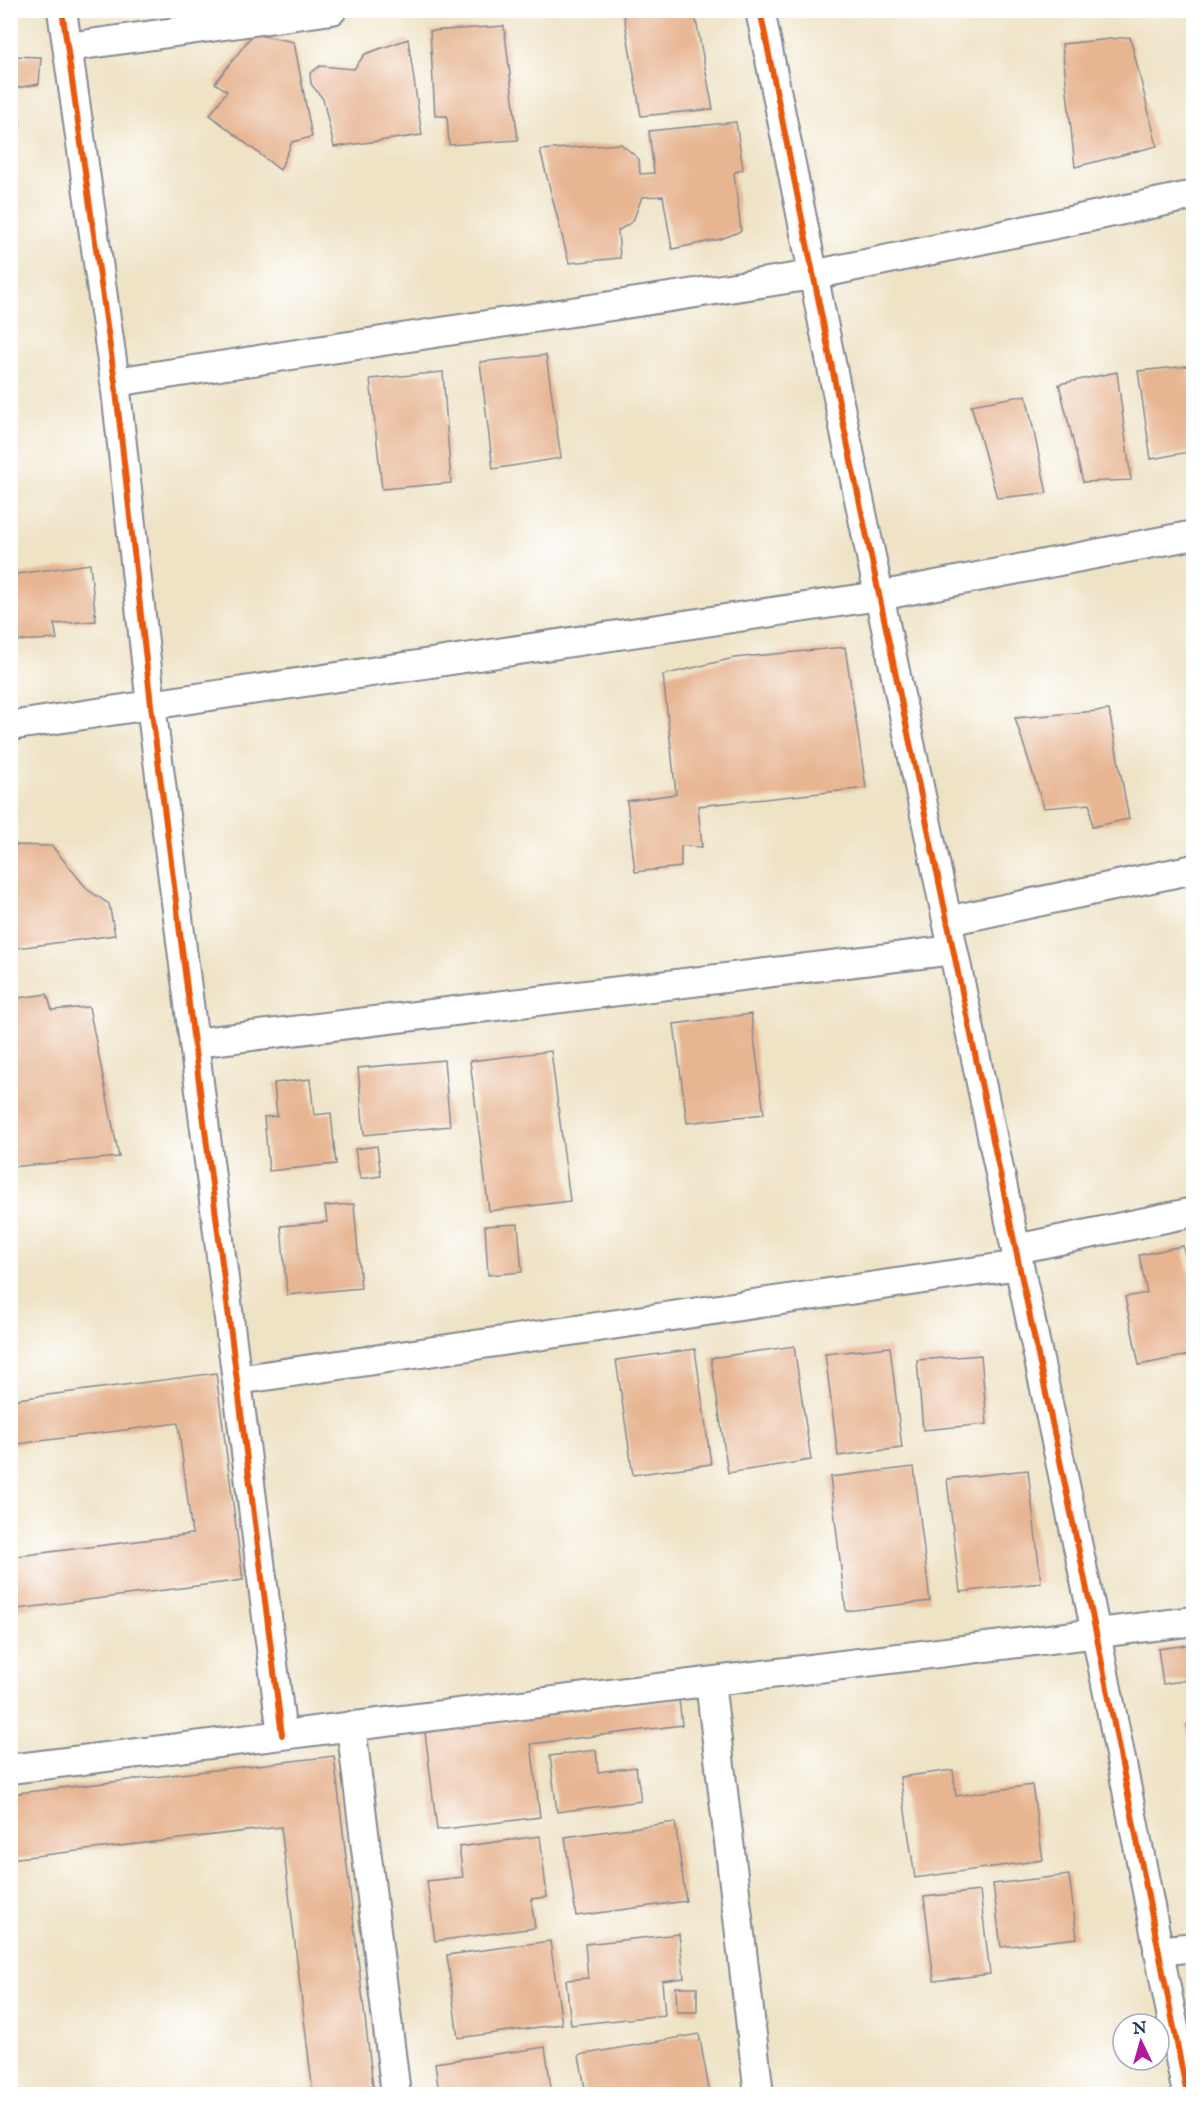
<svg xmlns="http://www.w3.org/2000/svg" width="1204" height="2105" font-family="'IM FELL English',serif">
<rect width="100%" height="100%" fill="#fff"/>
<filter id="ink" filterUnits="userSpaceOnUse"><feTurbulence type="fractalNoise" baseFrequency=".0167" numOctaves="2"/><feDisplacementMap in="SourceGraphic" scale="12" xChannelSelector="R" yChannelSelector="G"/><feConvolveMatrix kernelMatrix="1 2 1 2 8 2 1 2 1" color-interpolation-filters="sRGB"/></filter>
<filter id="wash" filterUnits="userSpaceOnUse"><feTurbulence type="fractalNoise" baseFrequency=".008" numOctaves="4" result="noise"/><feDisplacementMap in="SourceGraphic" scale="24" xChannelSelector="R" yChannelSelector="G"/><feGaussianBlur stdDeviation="1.35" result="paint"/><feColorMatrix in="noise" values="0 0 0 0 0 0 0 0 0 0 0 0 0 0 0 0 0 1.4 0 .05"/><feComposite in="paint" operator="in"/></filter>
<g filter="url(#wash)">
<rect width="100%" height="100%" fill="#efe3c6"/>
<g id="blocks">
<path fill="#e7b592" d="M623 10H694L713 109 641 116Z
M504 26 518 140 449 145 447 116H435L430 31Z
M253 34 294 42 312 137 292 142 280 170 210 115 227 91 215 83Z
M1130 37 1157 146 1075 167 1062 44Z
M408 39 422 135 334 147 323 99 311 84 310 73 320 66 354 69 365 54Z
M10 56 41 57 39 84 16 88 20 124H10Z
M736 122 743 169 734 173 741 231 721 239 672 249 663 196 642 197 633 221 618 231 620 258 569 263 540 150 621 144 639 159 640 174 654 173 649 131Z
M546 355 561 458 493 469 480 362Z
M1188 366 1194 402V451L1151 459 1138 371Z
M443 372 451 483 382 489 370 379Z
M1117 372 1131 480 1083 482 1059 384Z
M1026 395 1047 493 997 498 971 405Z
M90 564 96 621 54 624 57 639 10 641V575Z
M845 647 866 788 698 806 702 847 681 846V867L635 872 627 801 676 794 663 675 734 658Z
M1109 710 1129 819 1092 827 1090 804 1044 808 1015 718Z
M10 845 52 846 88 890 109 904 115 935 10 949Z
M47 994 52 1010 89 1007 119 1157 10 1167V999Z
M751 1014 764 1114 687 1123 674 1024Z
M551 1051 570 1201 489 1211 470 1061Z
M444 1060 450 1126 364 1135 358 1068Z
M310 1079 314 1115 331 1113 336 1164 269 1171 264 1117 277 1116 274 1083Z
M377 1146 381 1176 360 1179 355 1149Z
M354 1204 361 1288 287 1295 281 1226 327 1222 325 1206Z
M518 1224 522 1272 488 1275 485 1226Z
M1183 1246 1194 1297V1354L1139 1365 1125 1297 1147 1293 1139 1255Z
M794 1346 811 1460 728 1473 711 1358Z
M890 1347 902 1448 838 1456 825 1354Z
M695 1349 711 1464 633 1475 616 1360Z
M981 1355 987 1424 923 1430 917 1360Z
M216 1373 243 1580 10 1610V1557L192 1534 178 1423 10 1445V1400Z
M914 1467 930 1601 846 1611 830 1477Z
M1028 1470 1041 1583 960 1592 947 1479Z
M1194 1644V1679L1163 1684 1158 1649Z
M679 1700 682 1725 531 1744 540 1817 437 1830 425 1732Z
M1194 1724V1754H1192L1187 1725Z
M596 1750 598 1772 636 1767 641 1801 557 1812 550 1756Z
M334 1756 374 2094H313L281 1827 10 1859V1794Z
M953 1770 956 1796 1032 1785 1043 1860 915 1878 900 1777Z
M675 1822 686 1901 576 1916 565 1837Z
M540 1836 547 1897 531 1899 535 1928 435 1941 427 1881 463 1877 459 1847Z
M1069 1875 1077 1938 1001 1947 993 1884Z
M980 1891 990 1974 934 1981 924 1897Z
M679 1934 684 1978 662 1981 665 2015 571 2025 566 1980 588 1978 585 1944Z
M550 1941 562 2024 458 2038 447 1955Z
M676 1987H697V2012H677Z
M699 2034 710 2094H586L579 2055Z
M545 2047 552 2094H439L435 2063Z"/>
</g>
</g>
<g filter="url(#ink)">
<use href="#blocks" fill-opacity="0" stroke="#858992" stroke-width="1.5"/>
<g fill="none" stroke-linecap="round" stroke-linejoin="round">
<g stroke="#858992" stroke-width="32">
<path id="minor" d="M62 10 115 382 151 705 282 1735
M760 10 845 432 1096 1633 1187 2094
M68 47 332 10
M115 382 813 275 1194 195
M10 726 879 596 1194 535
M947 921 1194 869
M194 1043 953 950
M1016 1249 1194 1212
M237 1380 1019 1265
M710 1682 759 2094
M351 1726 396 2094
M10 1769 1194 1621
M1158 1951 1194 1947"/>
</g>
<use href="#minor" stroke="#fff" stroke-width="28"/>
<g stroke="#fff" stroke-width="10">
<path id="cycleway" d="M62 10 115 382 151 705 282 1735
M760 10 845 432 1096 1633 1187 2094"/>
</g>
<use href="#cycleway" stroke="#e8590c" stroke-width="6"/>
</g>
</g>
<rect width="1204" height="2105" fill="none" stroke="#fff" stroke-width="36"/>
<g transform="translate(1141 2042) rotate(355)"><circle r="28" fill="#ffffff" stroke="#a4acbf" stroke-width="1.5"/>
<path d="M0-4.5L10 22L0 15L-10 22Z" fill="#b5179e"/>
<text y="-9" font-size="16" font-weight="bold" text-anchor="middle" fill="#1b2f5e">N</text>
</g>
</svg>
